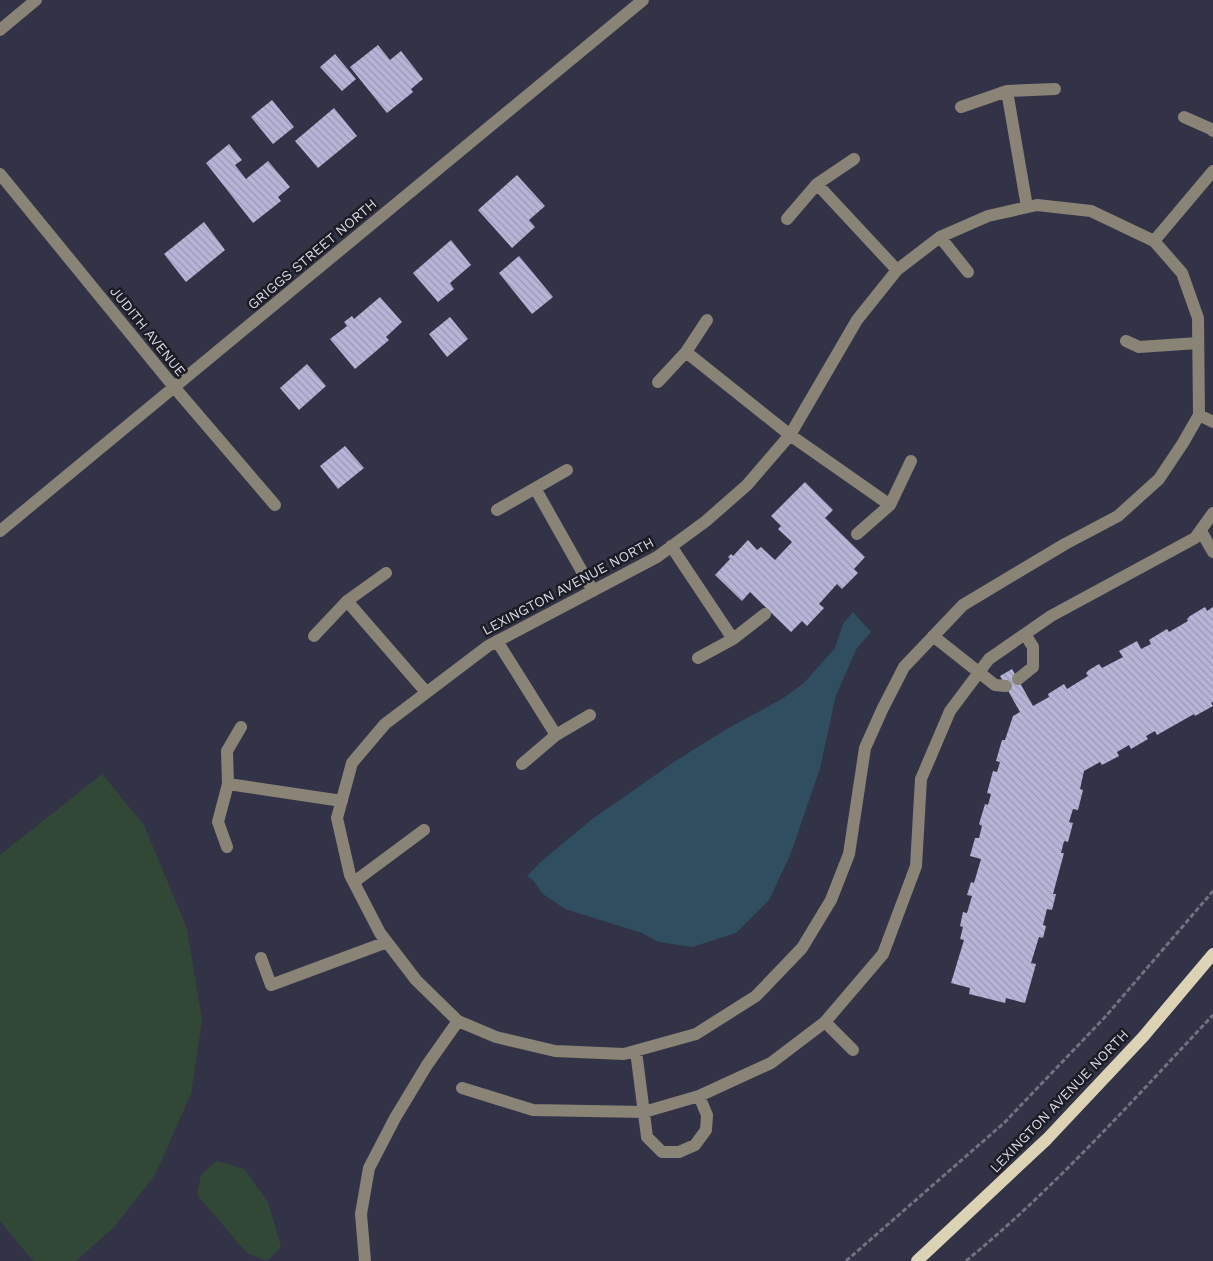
<svg xmlns="http://www.w3.org/2000/svg" width="1213" height="1261" font-family="'Work Sans',sans-serif">
<defs>
<pattern id="building-back-hatch" width="6" height="6" patternUnits="userSpaceOnUse" patternTransform="scale(1.25)"><rect width="6" height="6" fill="#b6b5d8"/><path d="M-1 5l2 2M0 0l6 6M5-1l2 2" fill="none" stroke="#9998b3"/></pattern>
</defs>
<rect width="100%" height="100%" fill="#333347"/>
<path fill="#314837" d="M102 774 144 825 187 929 202 1020 191 1094 155 1175 114 1227 76 1261H33L0 1221V855Z
M217 1161 244 1169 268 1202 281 1247 267 1261 247 1253 197 1195 201 1175Z"/>
<path fill="#2f4f61" d="M853 612 871 632 857 648 836 695 820 768 791 853 769 900 736 933 692 947 659 942 642 933 565 909 543 894 533 880 527 876 543 860 591 820 674 762 725 730 782 699 804 683 835 648 843 624Z"/>
<path fill="url(#building-back-hatch)" d="M378 45 390 60 401 51 423 79 411 89 413 92 387 113 350 67Z
M335 54 356 79 342 91 320 67Z
M272 100 294 127 273 144 251 117Z
M334 108 357 136 318 168 295 141Z
M229 144 242 160 235 165 246 179 268 161 290 187 278 197 281 201 253 223 206 163Z
M517 175 545 206 529 220 535 227 512 248 478 210Z
M204 222 225 250 186 282 164 254Z
M451 240 471 265 450 283 454 289 438 302 413 273Z
M519 256 553 297 532 314 499 273Z
M380 297 402 322 386 337 389 340 355 369 330 339 347 326 344 322 352 316 354 319Z
M450 317 468 339 447 357 429 334Z
M307 364 326 386 299 410 280 388Z
M345 446 364 468 338 489 320 466Z
M805 482 833 510 825 518 865 557 854 569 858 573 842 589 837 584 819 604 824 608 807 626 802 621 791 632 750 592 742 601 715 575 730 559 728 557 731 554 733 556 748 540 757 550 761 547 775 560 792 542 778 529 781 526 771 516Z
M1205 607 1207 611 1213 607V702L1211 703 1213 706 1195 716 1194 714 1157 735 1155 731 1146 736 1148 739 1131 749 1129 745 1117 752 1119 756 1102 765 1100 762 1084 771 1080 789 1083 790 1078 810 1073 809 1069 822 1073 823 1068 842 1064 841 1061 853H1064L1053 894H1056L1052 910 1047 909 1043 925 1046 926 1043 938 1039 937 1031 963 1036 964 1025 1003 1006 998 1005 1003 969 994 970 988 951 983 964 940 960 939 963 927 960 926 963 912 967 913 972 896 967 895 971 882 974 883 981 859 970 856 975 838H979L982 826 979 824 985 804 988 805 991 794 987 793 993 771 997 772 1000 762 996 761 1002 740H1005L1013 716 1020 712 1000 676 1012 669 1033 706 1049 697 1048 694 1064 684 1067 689 1088 676 1086 673 1089 670 1099 664 1102 668 1123 657 1119 651 1137 641 1141 649 1151 644 1149 640 1152 638 1167 629 1169 632 1188 621 1187 619 1190 616Z"/>
<g fill="none" stroke-linecap="round" stroke-linejoin="round">
<path stroke="#717182" stroke-width="3" stroke-dasharray="5 2.5" stroke-linecap="butt" d="M846 1261 1004 1123 1106 1016 1213 891
M966 1261C1056 1187 1134 1099 1213 1015"/>
<path stroke="#898476" stroke-width="12" d="M0 30 36 0
M1007 91 1027 207
M961 107 1007 91 1055 89
M1184 117 1211 129 1213 131
M0 174 174 387 275 505
M817 184 897 270
M1037 205 1091 211 1154 241 1182 273 1198 318 1199 415 1183 443 1159 479 1118 516 1065 544 963 605 904 667 882 710 865 748 849 854 831 900 802 948 756 996 696 1034 624 1054 555 1051 496 1037 458 1021 416 980 380 933 350 875 337 818 352 763 385 724 488 646 657 557 706 521 747 485 790 435 857 320 897 270 940 237 988 216Z
M787 219 817 184 854 159
M940 237 968 272
M1154 241 1213 171
M1126 341 1139 347 1198 343
M686 352 790 435 890 505
M658 382 686 352 707 320
M1199 415 1213 422
M535 488 593 591
M497 510 567 470
M0 531 643 0
M1201 531 1213 552
M857 534 890 505 911 461
M671 546 733 639
M347 601 426 692
M314 636 347 601 386 573
M933 636 995 685 1006 686
M497 641 556 735
M698 658 733 639 765 614
M1018 679 1033 667V647L1025 634
M522 764 556 735 590 715
M228 784 342 801
M227 847 218 822 228 784 227 751 241 727
M354 882 424 830
M261 958 271 985 387 942
M825 1022 853 1050
M636 1051 647 1137 662 1152H679L695 1145 706 1130 707 1115 699 1096
M462 1088 533 1110 644 1112 699 1096 771 1063 825 1022 883 954 916 866 921 779 950 711 989 659 1051 616 1195 538 1213 513
M365 1261 361 1214 369 1168 395 1118 427 1065 458 1021"/>
<path stroke="#dcd3b5" stroke-width="12" d="M917 1261 1047 1139 1143 1037 1213 954"/>
</g>
<g text-anchor="middle" stroke-width="5" stroke-linejoin="round" paint-order="stroke">
<g font-size="14" fill="#d8d8e5" stroke="#1c1c25">
<text transform="translate(312 254) rotate(-40)" y="5">GRIGGS STREET NORTH</text>
<text transform="translate(148 331) rotate(51)" y="5">JUDITH AVENUE</text>
<text transform="translate(568 586) rotate(-28)" y="5">LEXINGTON AVENUE NORTH</text>
<text transform="translate(1059 1101) rotate(-46)" y="5">LEXINGTON AVENUE NORTH</text>
</g>
</g>
</svg>
